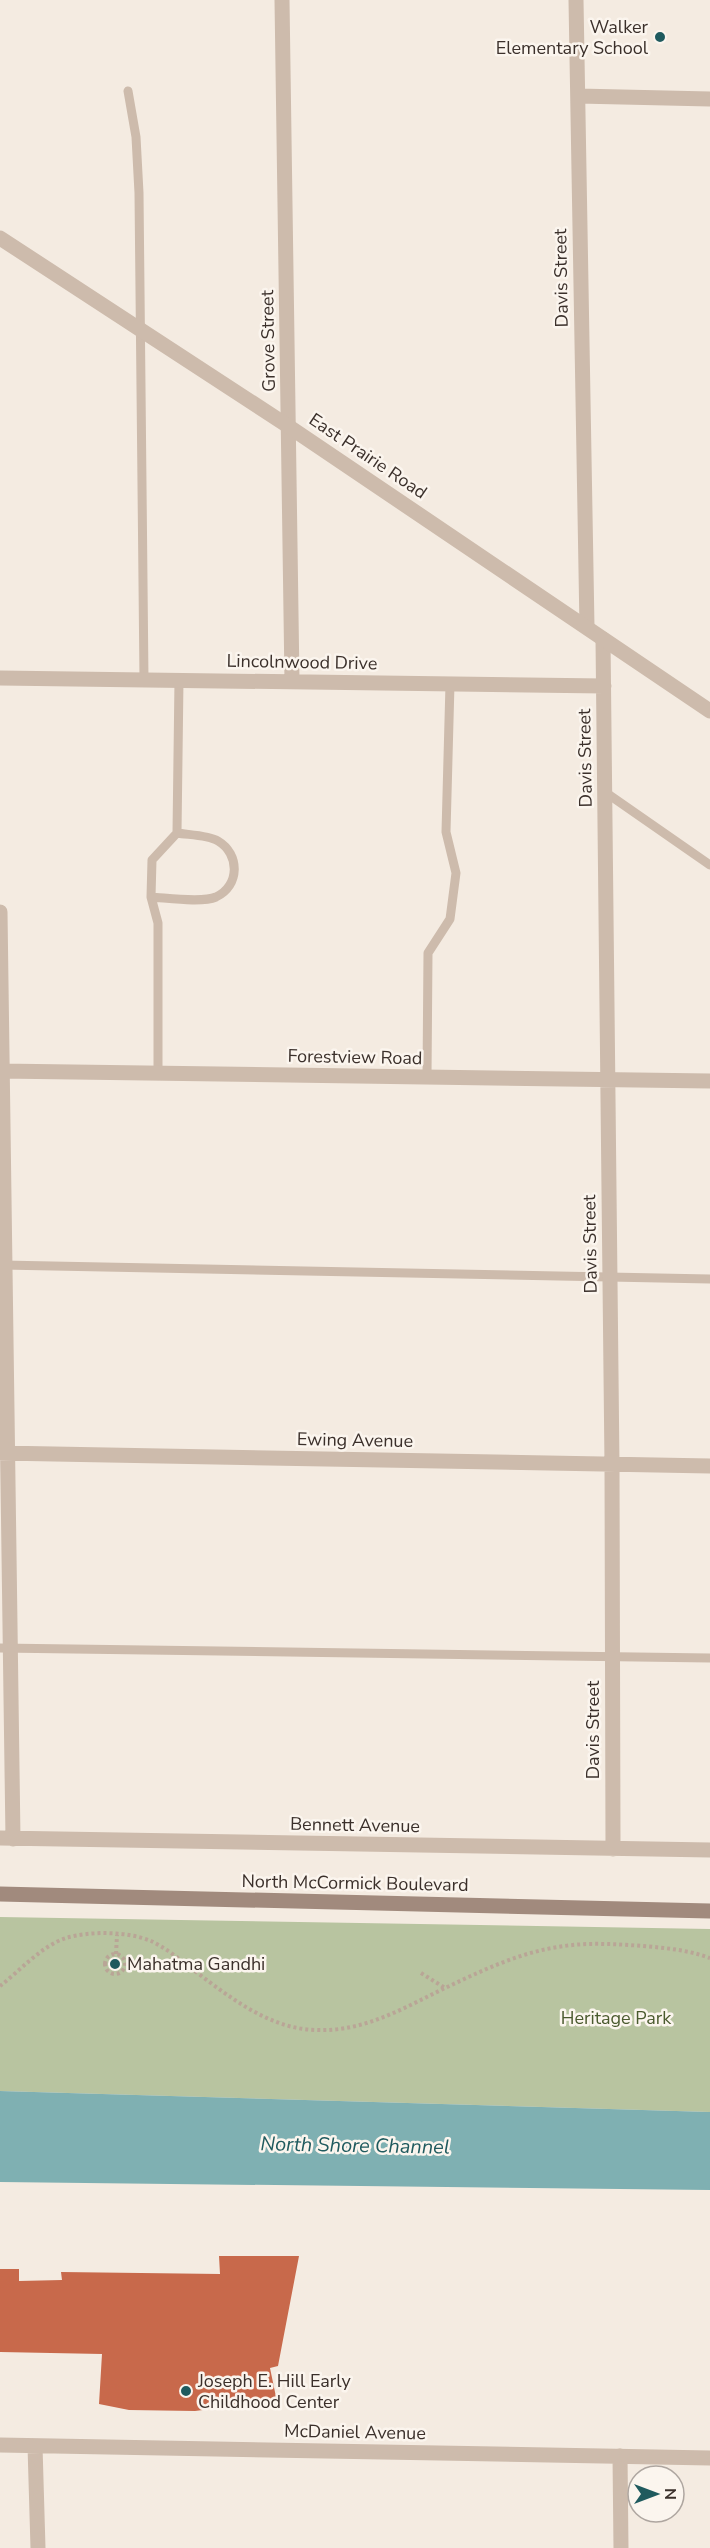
<svg xmlns="http://www.w3.org/2000/svg" width="710" height="2548" font-family="'Nunito Sans',sans-serif">
<rect width="100%" height="100%" fill="#f4ebe1"/>
<path fill="#b8c4a0" d="M0 1917 710 1929V2112L0 2091Z"/>
<path fill="#7fb0b2" d="M0 2091 710 2112V2190L0 2182Z"/>
<path fill="#c8694b" d="M219 2256H299L278 2366 270 2368 276 2397 258 2403 195 2411 129 2410 99 2404 102 2354 0 2352V2269H19V2281L62 2280 61 2272 220 2274Z"/>
<g fill="none" stroke-linecap="round" stroke-linejoin="round">
<path stroke="#b9a596" stroke-width="4" stroke-dasharray="3 3" stroke-linecap="butt" d="M116 1954 117 1935
M105 1964a10 10 0 1 1 20 0a10 10 0 1 1-20 0Z
M421 1973 445 1988
M0 1986C20 1971 41 1946 66 1938 90 1931 127 1931 151 1941 164 1947 177 1957 188 1966 226 1994 267 2029 316 2030 363 2032 402 2009 443 1989 479 1972 518 1953 558 1947 586 1942 615 1944 643 1946 666 1948 688 1950 710 1958"/>
<path stroke="#cdbbac" stroke-width="9" d="M128 91 136 137 139 193 144 679
M605 792 710 865
M151 897C168 898 202 903 216 897 240 886 240 854 218 841 208 835 189 835 177 833
M158 1073V923L151 897 152 860 177 833 179 680
M427 1077 428 953 450 919 456 873 446 832 450 684
M2 1265 710 1279
M0 1648 710 1658"/>
<path stroke="#cdbbac" stroke-width="15" d="M282 0 292 681
M576 0 587 627
M578 96 710 99
M603 639 612 1465 613 1849
M0 678 604 686
M0 912 13 1839
M0 1071 710 1081
M0 1453 710 1466
M0 1838 710 1850
M0 2445 710 2458
M35 2446 38 2548
M620 2456 621 2548"/>
<path stroke="#cdbbac" stroke-width="15" d="M0 238 288 426 710 711"/>
<path stroke="#a18a7d" stroke-width="15" d="M0 1894 710 1911"/>
</g>
<g fill="#1f5a5e" stroke="#fbf5ee" stroke-width="2">
<circle cx="660" cy="37" r="6"/>
<circle cx="115" cy="1964" r="6"/>
<circle cx="186" cy="2391" r="6"/>
</g>
<g text-anchor="middle" stroke-width="5" stroke-linejoin="round" paint-order="stroke">
<g font-size="18" fill="#3b302b" stroke="#fbf5ee" text-anchor="start">
<text x="648" y="33" text-anchor="end">Walker<tspan x="648" dy="21">Elementary School</tspan></text>
<text x="127" y="1970">Mahatma Gandhi</text>
<text x="198" y="2387">Joseph E. Hill Early<tspan x="198" dy="21">Childhood Center</tspan></text>
</g>
<g font-size="18" fill="#3b302b" stroke="#fbf5ee">
<text transform="translate(561 278) rotate(-91)" y="6">Davis Street</text>
<text transform="translate(268 341) rotate(-91)" y="6">Grove Street</text>
<text transform="translate(368 456) rotate(34)" y="6">East Prairie Road</text>
<text transform="translate(302 662) rotate(1)" y="6">Lincolnwood Drive</text>
<text transform="translate(585 758) rotate(-91)" y="6">Davis Street</text>
<text transform="translate(355 1057) rotate(1)" y="6">Forestview Road</text>
<text transform="translate(590 1244) rotate(-91)" y="6">Davis Street</text>
<text transform="translate(355 1440) rotate(1)" y="6">Ewing Avenue</text>
<text transform="translate(593 1730) rotate(-90)" y="6">Davis Street</text>
<text transform="translate(355 1825) rotate(1)" y="6">Bennett Avenue</text>
<text transform="translate(355 1883) rotate(1)" y="6">North McCormick Boulevard</text>
<text transform="translate(355 2432) rotate(1)" y="6">McDaniel Avenue</text>
</g>
<g font-size="18" fill="#4a5a2e" stroke="#fbf5ee">
<text x="616" y="2024">Heritage Park</text>
</g>
<g font-size="20" font-style="italic" fill="#1f5a5e" stroke="#fbf5ee">
<text transform="translate(355 2145) rotate(1)" y="7">North Shore Channel</text>
</g>
</g>
<g transform="translate(656 2494) rotate(90)"><circle r="28" fill="#fbf5ee" stroke="#aea6a0" stroke-width="1.5"/>
<path d="M0-4.5L10 22L0 15L-10 22Z" fill="#1f5a5e"/>
<text y="-9" font-size="16" font-weight="bold" text-anchor="middle" fill="#3b302b">N</text>
</g>
</svg>
